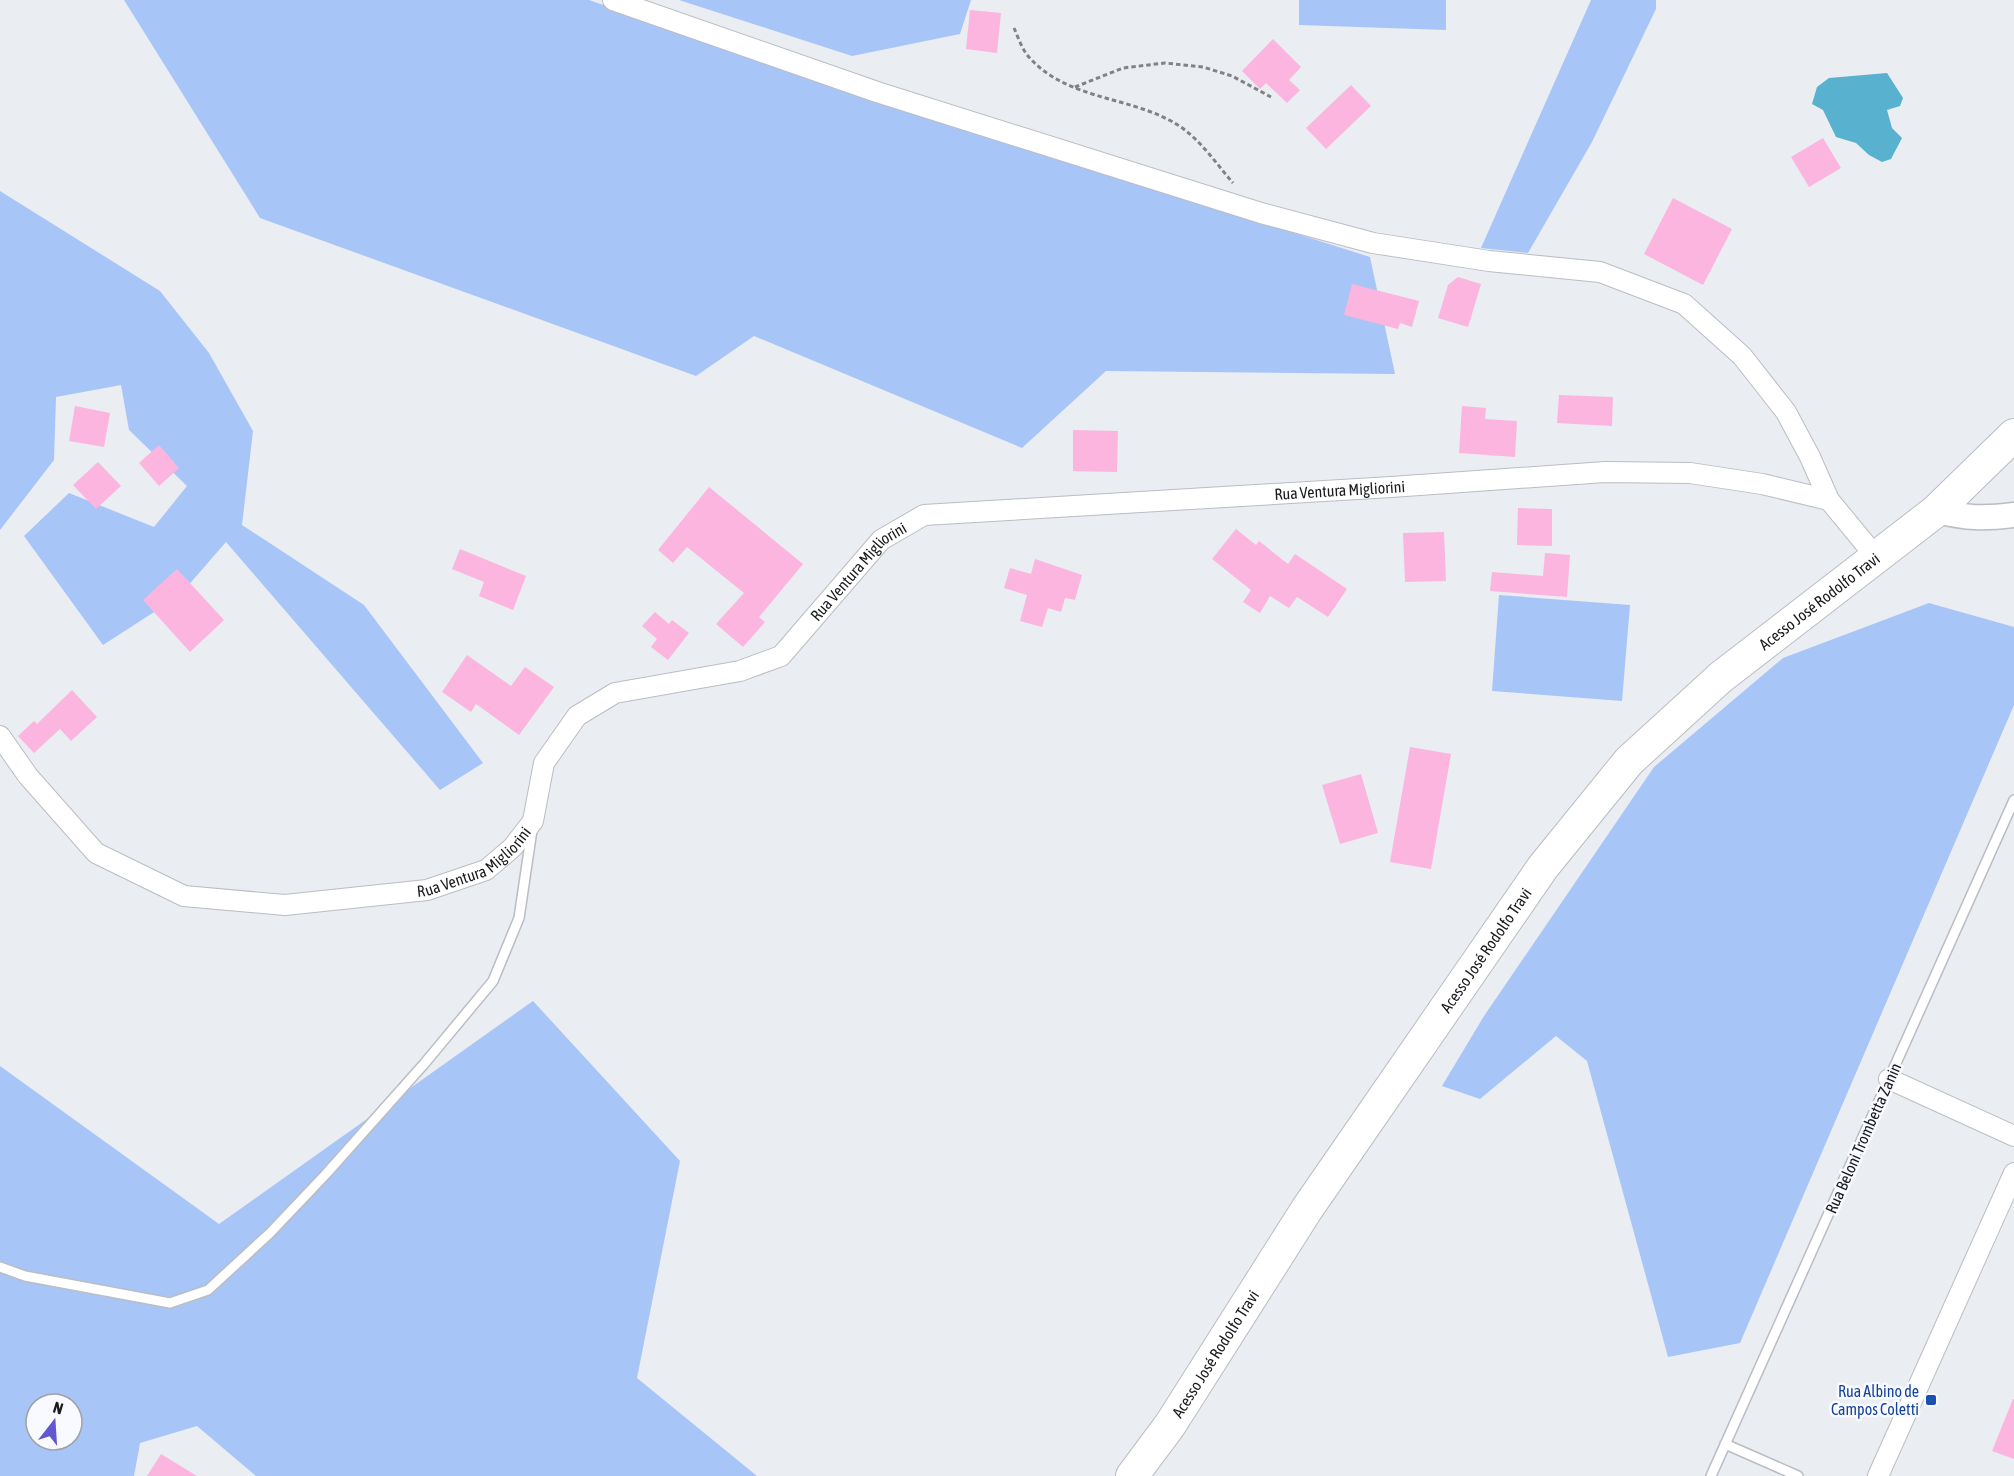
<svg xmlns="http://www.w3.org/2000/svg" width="2014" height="1476" font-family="'Asap Condensed',sans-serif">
<rect width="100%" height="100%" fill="#eaedf2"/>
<path fill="#a8c5f8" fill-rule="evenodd" d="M124 0H589L871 98 1370 257 1395 374 1106 371 1022 448 754 336 696 376 260 218Z
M679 0H971L960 34 852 56Z
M1299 0H1446V30L1299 25Z
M1591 0H1656V9L1592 142 1528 253 1481 248Z
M0 191 160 291 209 353 253 431 242 525 364 605 483 763 440 790 226 542 179 596 103 645 24 536 69 493 154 527 187 486 129 430 121 385 56 397 54 460 0 530Z
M1499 595 1630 605 1622 701 1492 691Z
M1929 603 2014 627V705L1740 1343 1668 1357 1587 1061 1556 1036 1480 1099 1442 1086 1484 1016 1654 767 1783 658Z
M533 1001 680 1161 637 1378 757 1476H256L197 1426 140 1443 134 1476H0V1066L219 1224ZM36 1404H72V1440H36Z"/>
<path fill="#57b1cf" d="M1887 73 1903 98 1900 106 1887 110 1892 128 1902 138 1891 159 1882 162 1869 155 1856 143 1836 137 1823 110 1812 104 1817 87 1829 78Z"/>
<path fill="#fbb5df" d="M970 10 1001 13 997 53 966 49Z
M1273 39 1301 67 1289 80 1300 90 1287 103 1266 83 1260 89 1242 71Z
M1351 85 1371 106 1326 149 1306 128Z
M1823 138 1841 168 1809 187 1791 157Z
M1673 198 1732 229 1703 285 1644 254Z
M1458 277 1481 284 1468 327 1438 318 1448 285Z
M1352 284 1419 301 1412 327 1400 323 1398 329 1344 315Z
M1559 395 1613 397 1612 426 1557 423Z
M75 406 110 413 104 447 69 441Z
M1462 406 1486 408 1485 419 1517 421 1515 457 1459 453Z
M1073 430 1118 431 1117 472 1073 471Z
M159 445 179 468 159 486 139 463Z
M98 462 121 486 96 509 73 485Z
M709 487 803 564 759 617 765 622 743 647 716 624 744 593 687 547 673 563 658 550Z
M1518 508 1552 509V546L1517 545Z
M1236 529 1256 545 1259 541 1288 564 1295 554 1347 589 1328 617 1297 597 1289 608 1270 596 1260 613 1243 602 1251 590 1212 559Z
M1444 532 1446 581 1405 582 1403 533Z
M460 549 526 576 513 610 479 596 484 582 452 569Z
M1545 553 1570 555 1567 597 1490 591 1492 572 1543 576Z
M1035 559 1082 575 1075 600 1065 598 1061 612 1048 608 1042 627 1020 621 1027 595 1004 588 1010 568 1031 574Z
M177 569 224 620 190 652 143 600Z
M655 612 669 624 672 620 689 633 668 660 651 647 657 639 642 626Z
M467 655 511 686 525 667 554 687 519 735 476 704 471 712 442 692Z
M72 690 97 717 71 741 60 729 34 753 18 736 34 721 37 724Z
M1410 747 1451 754 1431 869 1390 862Z
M1361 774 1378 833 1340 844 1322 785Z
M2013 1399H2014V1459L1992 1451Z
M161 1454 197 1476H147Z"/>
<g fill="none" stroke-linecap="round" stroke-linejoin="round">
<g stroke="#babdc3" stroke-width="12">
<path id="service" d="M0 1267 25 1276 170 1303 208 1290 270 1233 326 1174 424 1064 493 981 519 918 532 830
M1725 1444 1798 1476
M1711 1476 2014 800"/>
</g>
<g stroke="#babdc3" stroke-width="22">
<g id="minor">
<path d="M613 0 877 92 1261 213 1373 243 1489 261 1600 272 1684 304 1742 356 1786 412 1810 457 1829 500"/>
<path id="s1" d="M0 736 28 776 96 853 184 896 285 905 427 890 486 870 513 847 533 821 544 763 577 716 615 693 740 671 781 656 881 540 924 515 1391 487 1605 472 1690 473 1762 484 1829 500 1876 557"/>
<path d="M1889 1079 2014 1136"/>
<path d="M1878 1476 2014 1173"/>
</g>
</g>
<g stroke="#babdc3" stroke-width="27">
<path id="tertiary" d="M1936 511C1968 518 1982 519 2014 515"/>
</g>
<g stroke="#babdc3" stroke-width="34">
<g id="trunk">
<path id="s2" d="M1132 1476 1170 1425 1307 1209 1543 867 1629 761 1721 677 1936 511 2014 435"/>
</g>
</g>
<path stroke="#808285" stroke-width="3" stroke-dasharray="4.5 3" stroke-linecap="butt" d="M1014 28C1018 37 1022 49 1028 56 1064 98 1123 96 1169 120 1196 133 1214 161 1233 183
M1075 87 1123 68 1165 63 1203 67 1232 76 1271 97"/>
<use href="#service" stroke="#fff" stroke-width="9"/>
<use href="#minor" stroke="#fff" stroke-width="20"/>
<use href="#tertiary" stroke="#fff" stroke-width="24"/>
<use href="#trunk" stroke="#fff" stroke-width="32"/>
</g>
<rect fill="#1a4fb4" stroke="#f8faff" stroke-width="2" x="1925" y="1394" width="12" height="12" rx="3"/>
<g text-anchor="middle" stroke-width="5" stroke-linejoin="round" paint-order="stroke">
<g font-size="16" fill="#1a1b1d" stroke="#f8faff">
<text dy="6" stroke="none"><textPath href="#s1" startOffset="1575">Rua Ventura Migliorini</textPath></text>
<text dy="6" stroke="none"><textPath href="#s1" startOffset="1071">Rua Ventura Migliorini</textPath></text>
<text dy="6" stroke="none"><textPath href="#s2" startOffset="1120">Acesso José Rodolfo Travi</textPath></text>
<text dy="6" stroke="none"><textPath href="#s1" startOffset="549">Rua Ventura Migliorini</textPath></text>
<text dy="6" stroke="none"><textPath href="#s2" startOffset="634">Acesso José Rodolfo Travi</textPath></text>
<text transform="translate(1863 1138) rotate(-66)" y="6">Rua Beloni Trombetta Zanin</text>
<text dy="6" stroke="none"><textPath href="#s2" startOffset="148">Acesso José Rodolfo Travi</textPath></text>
</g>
<g font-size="16" fill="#164399" stroke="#f8faff" text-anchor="end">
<text x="1919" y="1397">Rua Albino de<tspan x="1919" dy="18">Campos Coletti</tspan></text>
</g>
</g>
<g transform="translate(54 1422) rotate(17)"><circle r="28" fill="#f8faff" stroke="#9fa1a5" stroke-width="1.5"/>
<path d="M0-4.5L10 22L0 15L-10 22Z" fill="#6357d0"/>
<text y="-9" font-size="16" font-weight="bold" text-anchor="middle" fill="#1a1b1d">N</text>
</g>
</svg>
